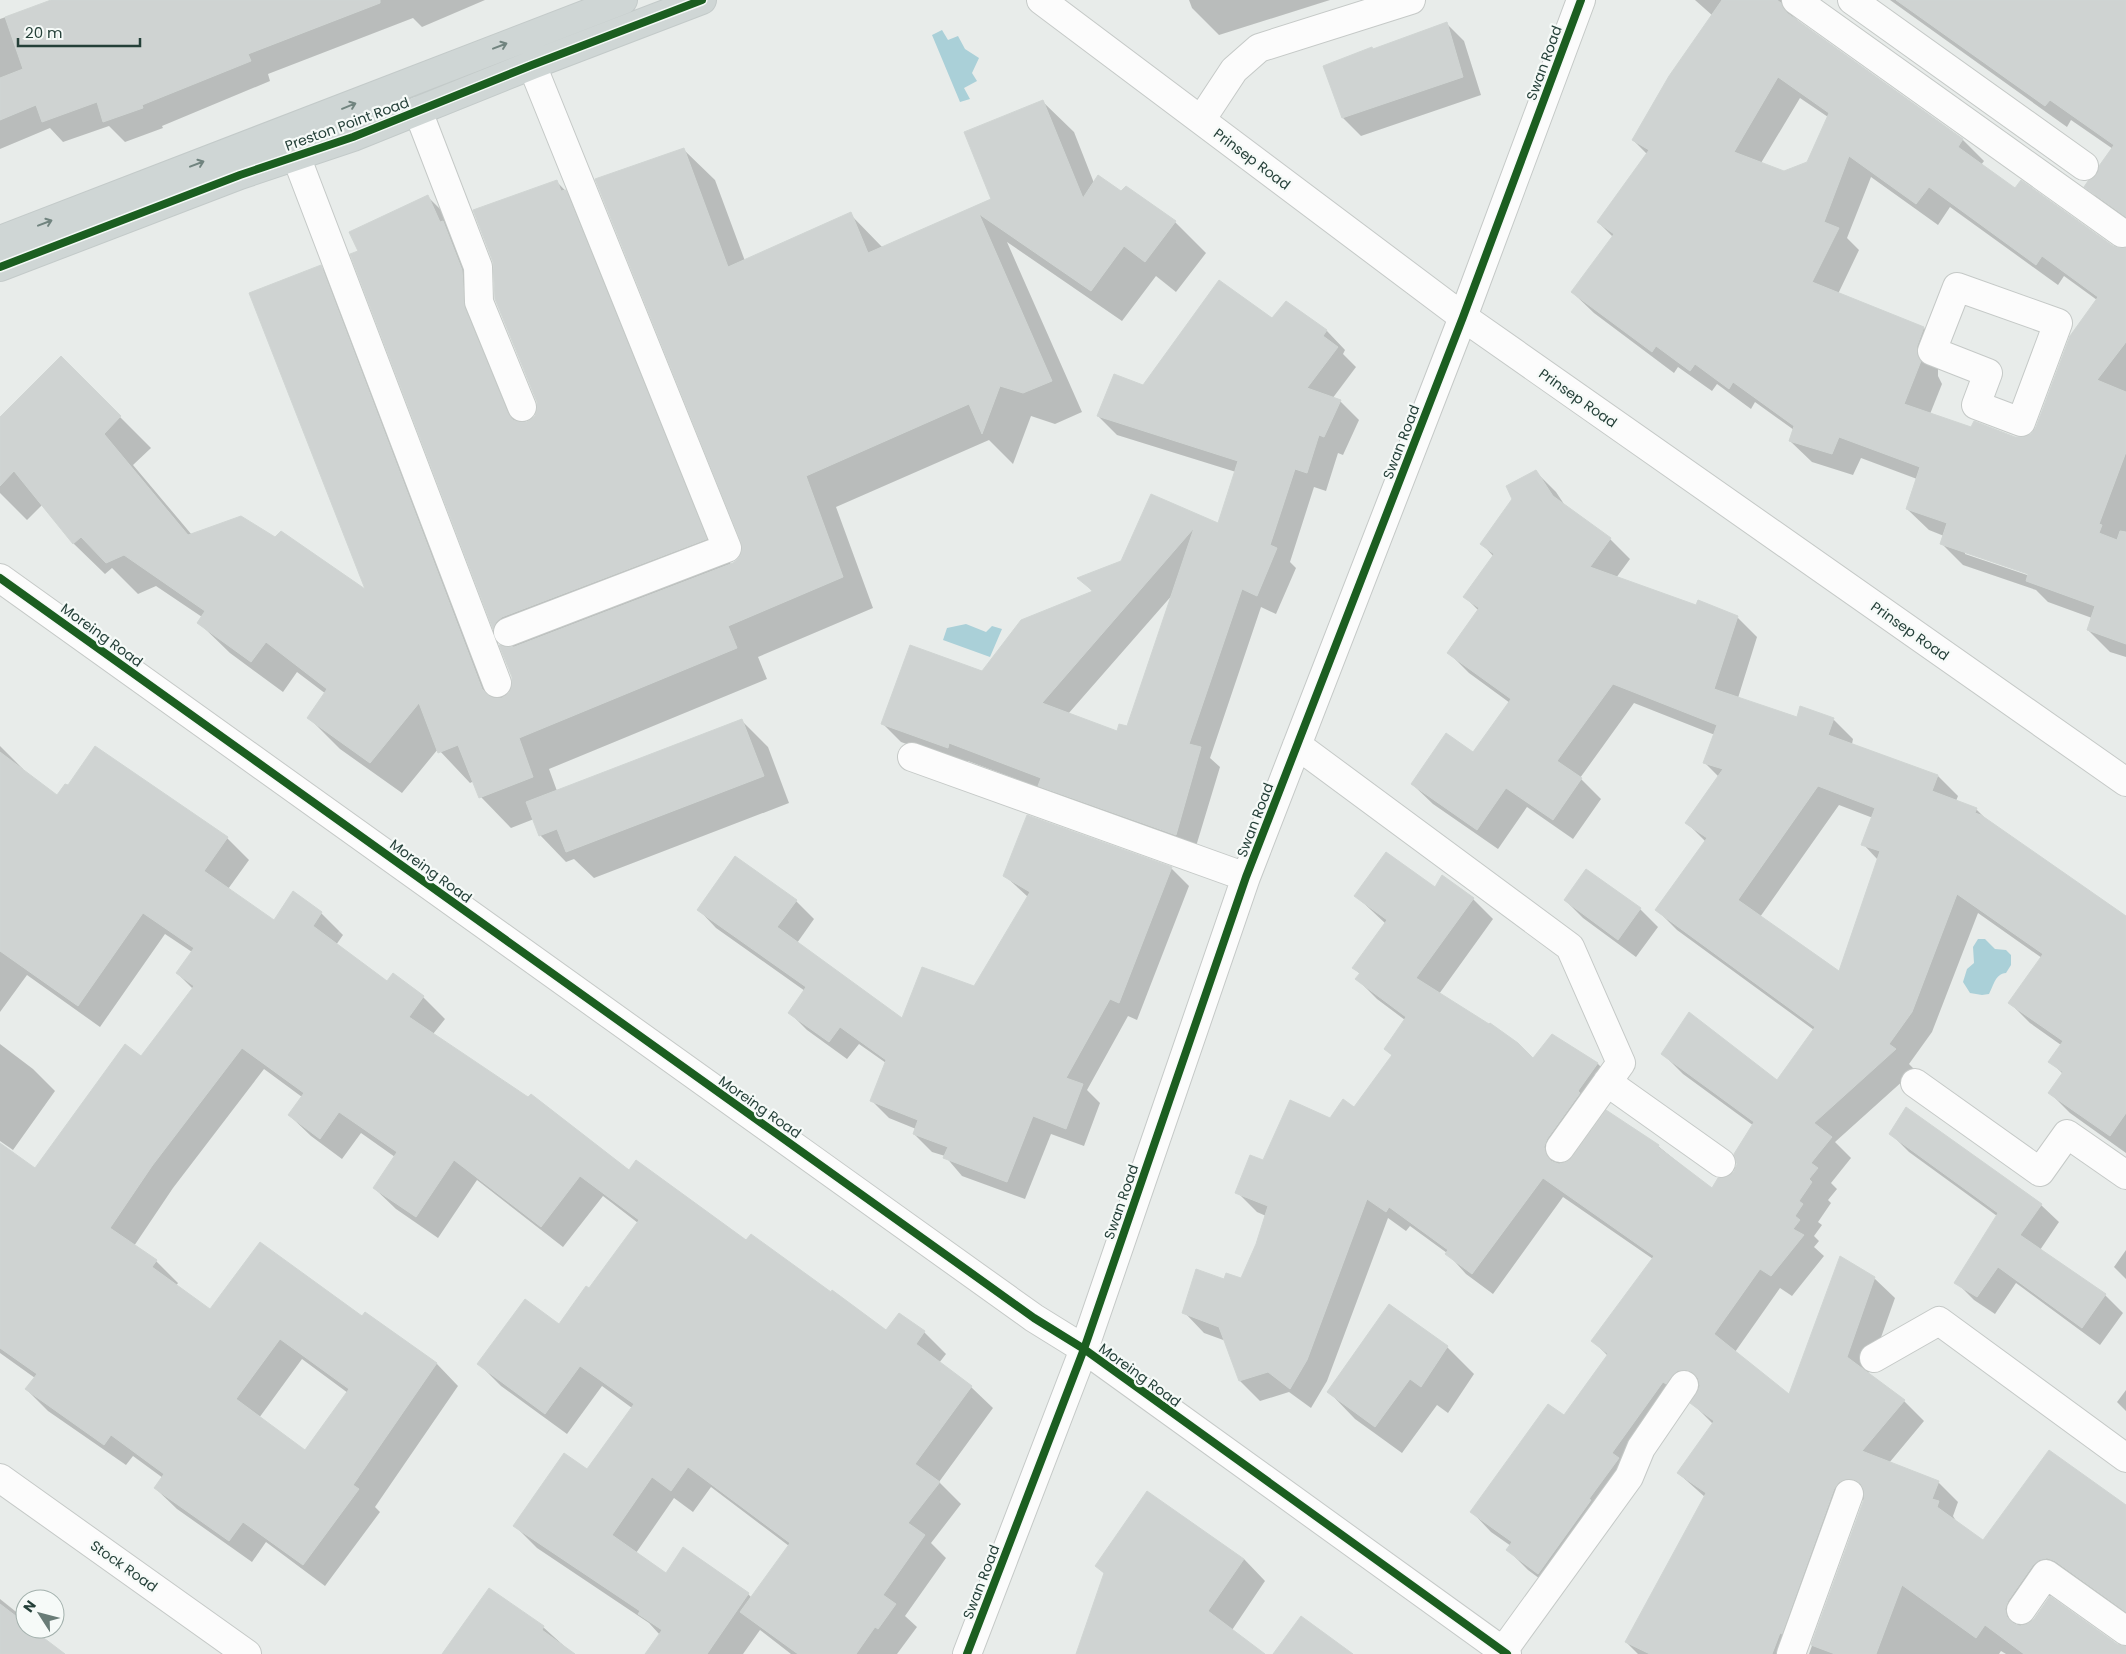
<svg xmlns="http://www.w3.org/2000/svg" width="2126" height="1654" font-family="Poppins,sans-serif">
<rect width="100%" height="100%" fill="#e8ecea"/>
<path fill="#aad0d8" d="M942 30 948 40 958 36 965 49 979 58 972 73 977 81 964 88 970 99 960 102 932 35Z
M966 624 986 632 992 626 1002 629 990 657 943 640 947 628Z
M1978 939H1985L1995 949 2006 950 2011 955V965L2006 973C1995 974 1994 985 1989 994L1982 995 1970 993 1963 982 1967 969 1974 963 1973 947Z"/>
<path fill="#0003" fill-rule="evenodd" d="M54 0H485L422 27 413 18 268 74 270 81 162 126 163 128 125 142 109 126 63 142 50 128 0 149V19Z
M1189 0H1330L1219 35 1192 8Z
M1695 0H1793L1786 9 1802 25 1963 140 1984 161 1981 165 2015 190 2112 247 2121 250 2126 249V657L2110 652 2088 630 2092 618 2048 602 2036 590 1963 565 1941 543 1944 536 1929 530 1907 509 1917 479 1861 458 1853 475 1812 462 1790 441 1794 430 1755 402 1751 409 1717 384 1712 391 1678 367 1674 373 1594 313 1572 292 1613 237 1598 222 1647 154 1633 140 1713 16ZM1800 98 1828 117 1808 163 1784 172 1761 163ZM1871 177 1938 225 1950 207 2058 285 2064 276 2097 300 2037 428 2031 435 2023 439 2015 438 1972 429 1930 414 1942 384 1938 376V368L1945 350 1924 328 1838 294 1859 250 1847 238ZM1965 551 2034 575 2033 577 1965 554Z
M1890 0H2126V221L2107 208 2086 186 2097 176 2113 149 2071 120 2067 127Z
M1446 23 1464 41 1481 95 1361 136 1343 118 1373 50Z
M1043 102 1074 132 1094 183 1121 193 1175 222 1206 253 1176 292 1156 276 1122 321 1007 242 1082 412 1055 424 1031 416 1013 464 989 440 836 507 873 608 758 657 767 679 549 769 557 791 741 720 768 747 789 803 594 878 574 859 566 862 540 835 534 819 511 828 481 797 474 781 470 783 438 749 402 793 340 749 309 718 326 694 297 672 283 692 230 653 199 623 202 617 156 586 138 594 112 568 105 574 74 544 42 505 27 520 0 493V419L61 358 151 448 133 465 192 535 367 593 321 267 352 298 504 698 510 694 514 685V648L494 628 352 255 359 252 428 197 452 221 489 334 525 423 536 417 539 409 556 181 590 216 731 565 740 559 744 551 684 150 715 180 745 261 850 214 883 248 992 199Z
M1286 303 1327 331 1345 350 1343 354 1356 367 1332 399 1340 401 1359 420 1343 455 1338 453 1326 491 1314 487 1290 562 1296 568 1276 614 1261 607 1210 758 1220 767 1194 853 1045 790 968 761 967 766 901 742 882 723 982 672 1093 592 1080 578 1122 562 1152 495 1219 525 1236 472 1117 435 1098 416 1143 387 1273 320ZM1174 593 1128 728 1118 733 1068 714Z
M1536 472 1556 492 1566 507 1610 539 1630 559 1616 578 1697 606 1737 617 1757 637 1738 698 1798 719H1833L1853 739 1852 744 1938 776 1958 796 1956 801 1976 809 1988 821 2126 917V1153L2070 1113 2050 1093 2063 1074 2050 1061 2061 1045 2030 1023 2010 1003 2042 958 1978 913 1932 1032 1909 1064 1915 1070 1835 1142 1851 1158 1831 1183 1837 1189 1828 1200 1831 1203 1818 1222 1822 1225 1814 1236 1819 1241 1814 1247 1824 1256 1792 1296 1780 1288 1735 1352 1789 1396 1874 1278 1895 1298 1868 1374 1904 1401 1924 1421 1889 1463 1938 1482 1958 1502 1953 1516 1958 1524 1983 1542 2126 1507V1616L2053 1585 2028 1622 2026 1627 2126 1647V1654H2006L2001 1651 1999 1654H1809L1865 1499 1859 1502 1801 1654H1638L1626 1642 1705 1497 1678 1473 1713 1424 1692 1403 1697 1392 1686 1403 1559 1593 1528 1570 1508 1550 1511 1546 1491 1532 1471 1511 1564 1416 1608 1356 1593 1341 1653 1259 1563 1197 1493 1294 1466 1274 1447 1253 1410 1226 1406 1231 1388 1218 1327 1381 1311 1408 1289 1392 1260 1401 1240 1381 1226 1341 1204 1333 1184 1312 1224 1280H1241L1258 1245 1266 1216 1257 1212 1237 1192 1264 1162 1330 1120 1355 1109 1393 1056 1385 1049 1405 1020 1377 999 1357 979 1360 974 1354 968 1386 924 1356 896 1435 889 1443 877 1473 899 1493 919 1439 994 1533 1060 1552 1035 1598 1064 1618 1084 1565 1165 1658 1146 1712 1190 1735 1172 1754 1126 1683 1074 1663 1054 1777 1082 1814 1030 1677 930 1657 910 1706 842 1687 823 1719 777 1705 763 1715 735 1634 703 1580 778 1601 799 1573 839 1527 807 1498 849 1433 804 1412 784 1474 754 1510 703 1469 673 1449 653 1479 611 1465 597 1494 557 1482 544ZM1839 805 1873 818 1863 844 1878 860 1840 973 1760 917Z
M0 746 23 769 22 770 57 797 227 838 249 860 228 889 274 922 294 893 321 913 343 935 336 945 388 983 423 997 445 1019 433 1034 629 1171 747 1242 886 1332H924L946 1354 939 1363 971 1387 993 1408 939 1482 961 1504 931 1543 946 1558 905 1616 917 1627 897 1654H791L760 1630 743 1654H647L660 1635 649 1623 537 1548 515 1526 587 1471 632 1408 602 1386 567 1434 501 1386 479 1364 559 1325 590 1290 638 1223 603 1196 563 1247 477 1180 438 1238 396 1209 374 1188 395 1157 361 1133 342 1159 311 1136 289 1115 302 1097 264 1069 173 1188 134 1246 156 1261 178 1283 176 1286 211 1311 362 1318 365 1314 437 1364 458 1386 375 1507 380 1512 325 1586 266 1542 252 1562 177 1509 155 1488 163 1478 133 1456 126 1465 48 1411 26 1389 35 1378 0 1353V1144L35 1169 142 1058 193 989 177 973 192 952 165 934 100 1027 27 975 0 1012ZM302 1359 348 1393 305 1452 259 1418ZM711 1487 789 1546 752 1598 748 1594 666 1574 636 1553 674 1498 693 1512Z
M736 858 796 901 814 919 797 943 902 1020 974 988 1028 897 1004 875 1171 868 1189 886 1137 1020 1128 1016 1087 1090 1100 1103 1084 1146 1051 1134 1025 1199 962 1176 945 1156 932 1152 914 1134 916 1129 889 1118 872 1101 886 1063 859 1044 847 1059 807 1030 790 1013 805 991 716 928 699 910Z
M1565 900 1640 909 1658 927 1636 957 1583 918Z
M0 1044 33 1069 55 1091 13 1150 0 1141Z
M1891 1134 2041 1205 2059 1222 2040 1250 2105 1295 2123 1313 2100 1345 2016 1283 1995 1314 1974 1300 1956 1282 1997 1216 1909 1152Z
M2126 1250V1279L2114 1267Z
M1390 1306 1447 1347 1474 1374 1448 1413 1437 1405 1402 1453 1355 1419 1329 1392Z
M2126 1390V1411L2117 1402Z
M1244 1559 1265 1581 1232 1630 1263 1654H1077L1105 1574 1097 1566Z
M490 1590 543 1627 573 1654H444Z
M0 1599 25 1619V1629H35L38 1631 36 1633 63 1654H0Z"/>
<path fill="#cfd3d2" stroke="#d0d5d3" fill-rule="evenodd" d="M51 0H380V3L248 54 251 61 142 105 143 108 103 122 97 102 42 122 36 105 0 120V78L23 69 5 17Z
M1722 0H1777L1781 3 1787 13 1963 139 1958 147 2015 188 2021 180 2113 246 2120 248H2126V342L2097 380 2126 392V452L2099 524 2102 525 2099 533 2117 540 2120 531 2126 532V644L2087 630 2095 606 2026 581 2028 574 1940 544 1947 523 1906 509 1920 467 1839 437 1832 454 1789 441 1794 426 1733 382 1729 389 1695 364 1690 371 1656 346 1652 352 1571 292 1614 234 1597 222 1649 150 1632 140 1669 76ZM1778 77 1829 113 1807 162 1784 171 1734 152ZM1849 156 1916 204 1929 187 2036 265 2042 256 2098 297 2070 336 2036 427 2031 434 2023 437H2015L1974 421 1971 427 1904 404 1921 361 1917 354V346L1924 327 1812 282 1839 228 1824 222Z
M1896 0H2126V217L2084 187 2088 181 2096 175 2099 166 2114 145 2050 100 2045 106Z
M1447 22 1463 77 1342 118 1323 66 1372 47 1373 49Z
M1043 100 1083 198 1098 175 1121 191 1126 186 1176 221 1145 262 1124 246 1091 291 979 214 1052 381 1023 393 1000 386 982 434 969 404 806 476 843 577 728 626 737 648 519 738 533 777 479 798 458 745 438 753 419 703 370 763 307 718 327 689 266 642 251 662 197 623 205 611 124 555 106 563 81 537 73 544 14 471 0 486V417L61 356 121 416 104 434 188 535 241 516 275 537 281 531 365 589 249 293 321 265 482 689 488 695 494 698H502L509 693 512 685V677L499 645 506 647H514L733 563 739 558 742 551 741 542 595 179 684 148 728 267 851 212 868 253 991 199 964 132Z
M557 180 561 191 566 190 707 539 502 617 496 622 493 629 350 254 358 251 349 232 428 195 440 222 443 221 462 270 465 308 508 413 513 420 520 422H527L535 416 537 409V402L495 299 493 262 473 210Z
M1219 280 1272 318 1286 301 1327 330 1323 336 1338 347 1307 388 1341 400 1324 437 1319 435 1307 473 1295 469 1270 545 1277 548 1257 596 1242 589 1189 744 1201 747 1176 835 1038 786 1041 778 949 743 948 748 881 724 910 645 982 671 1021 620 1093 591 1077 578 1121 561 1151 494 1218 523 1238 461 1097 416 1114 374 1143 385ZM1194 528 1127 726 1119 724 1117 731 1042 703Z
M1536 470 1553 496 1611 538 1590 567 1696 605 1698 600 1738 616 1714 689 1797 717 1800 706 1834 718 1828 735 1938 775 1932 791 1977 808 1975 813 1981 815 2126 916V1113L2110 1136 2048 1093 2063 1072 2048 1062 2063 1041 2008 1003 2043 954 1957 894 1912 1012 1889 1044 1896 1049 1814 1123 1832 1137 1811 1163 1818 1168 1809 1179 1812 1182 1799 1201 1803 1204 1795 1216 1800 1220 1793 1229 1804 1235 1771 1276 1760 1269 1714 1334 1789 1394 1840 1256 1875 1277 1847 1357 1905 1400 1862 1451 1939 1481 1932 1499 1939 1501 1937 1507 1983 1540 2049 1450 2126 1505V1612L2055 1561 2047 1558 2039 1560 2033 1565 2008 1601 2005 1609 2007 1617 2013 1623 2020 1626 2027 1624 2034 1619 2050 1596 2117 1644 2126 1646V1654H2024L1985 1625 1976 1638 1902 1585 1876 1654H1835L1811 1645 1864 1499V1491L1861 1484 1855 1480 1847 1479 1839 1482 1834 1489 1782 1634 1780 1633 1772 1654H1650L1625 1642 1706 1493 1677 1473 1714 1421 1690 1403 1700 1386 1698 1378 1692 1372 1686 1370 1677 1371 1666 1384 1663 1382 1612 1453 1619 1458 1589 1499 1591 1500 1538 1574 1506 1550 1512 1542 1470 1512 1548 1404 1564 1415 1608 1354 1591 1341 1654 1256 1543 1178 1472 1274 1445 1254 1448 1250 1389 1207 1386 1212 1367 1199 1307 1360 1290 1389 1268 1372 1239 1381 1219 1327 1182 1313 1196 1269 1224 1279 1226 1273 1241 1278 1256 1244 1268 1206 1235 1193 1250 1155 1263 1160 1290 1100 1330 1118 1343 1099 1354 1107 1392 1055 1384 1049 1406 1017 1355 979 1360 973 1352 968 1387 920 1354 896 1386 852 1435 887 1442 875 1474 898 1416 978 1489 1024 1490 1023 1518 1043 1533 1058 1552 1034 1598 1063 1578 1091 1580 1093 1547 1139 1544 1147 1546 1154 1551 1161 1559 1164 1566 1162 1572 1157 1606 1110 1659 1145 1658 1147 1712 1188 1718 1178 1727 1177 1734 1172 1737 1164 1734 1154 1754 1122 1661 1054 1689 1012 1777 1080 1815 1027 1655 910 1707 838 1685 823 1723 769 1703 763 1717 725 1613 684 1557 761 1582 778 1553 820 1506 788 1477 830 1411 784 1446 733 1473 752 1511 699 1447 653 1479 608 1463 597 1494 554 1480 544 1512 499 1506 486ZM1818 786 1875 808 1861 845 1880 851 1839 971 1738 900Z
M742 719 764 776 566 852 557 829 539 836 526 802Z
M95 746 228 837 204 871 274 920 293 891 322 912 313 926 387 981 393 973 424 996 409 1017 528 1097 531 1094 629 1170 636 1160 746 1240 751 1234 831 1292 832 1290 886 1330 899 1313 925 1331 916 1344 972 1386 915 1464 940 1482 908 1523 925 1535 883 1595 896 1604 878 1629 875 1627 856 1654H798L740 1612 790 1543 688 1467 671 1491 652 1477 612 1535 666 1573 683 1547 749 1593 707 1654H645L662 1630 638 1614 640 1611 513 1526 564 1453 587 1469 634 1404 580 1366 545 1414 477 1364 525 1299 559 1324 586 1286 589 1288 639 1220 580 1176 541 1227 454 1160 416 1217 373 1188 397 1152 339 1112 320 1139 288 1115 304 1093 242 1048 152 1166 110 1228 157 1260 152 1267 210 1309 260 1242 362 1316 365 1312 437 1363 353 1485 359 1489 303 1565 243 1522 229 1541 154 1488 164 1474 111 1435 104 1445 25 1389 37 1374 0 1348V1143L35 1168 125 1044 141 1056 194 986 176 973 194 948 143 913 78 1006 0 951V752L57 795 65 784 68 785ZM280 1339 349 1389 305 1450 236 1399Z
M1027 815 1172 867 1119 1003 1110 999 1066 1078 1083 1084 1066 1129 1033 1116 1007 1182 943 1158 948 1147 913 1134 918 1120 870 1101 886 1060 840 1027 829 1042 788 1013 806 987 697 910 735 856 797 900 777 927 902 1018 922 967 974 986 1030 892 1003 876Z
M1586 869 1641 908 1618 940 1564 900Z
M1906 1107 2042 1204 2020 1235 2106 1294 2082 1328 1998 1267 1977 1297 1954 1283 1998 1213 1889 1134Z
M1389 1304 1448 1346 1421 1387 1410 1379 1375 1427 1327 1392Z
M1147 1491 1244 1559 1208 1611 1265 1654H1076L1104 1573 1095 1566Z
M489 1588 544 1626 542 1630 575 1654H442Z
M0 1604 25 1623V1629H32L65 1654H0Z
M1301 1616 1353 1654H1273Z"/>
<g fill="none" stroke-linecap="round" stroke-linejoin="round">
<g stroke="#c5c9c7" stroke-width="30">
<path id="minor" d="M1041 0 1463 317 2126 782
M1796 0 2122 233
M1852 0 2084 166
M418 111 478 267 479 302 522 407
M1201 120 1234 70 1259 48 1411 0
M296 156 497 683
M1957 287 2058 323 2021 422 1976 405 1988 373 1932 351Z
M0 578 1034 1318 1084 1349 1507 1654
M508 632 727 548 532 65
M1297 745 1570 947 1621 1063 1560 1148
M912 757 1246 877
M1607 1082 1721 1163
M1915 1083 2040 1172 2067 1134 2126 1175
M1874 1358 1939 1321 2126 1458
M0 1478 247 1654
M2021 1610 2046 1574 2126 1631
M1503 1651 1629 1477 1641 1448 1684 1385
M967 1654 1084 1349 1246 877 1463 317 1581 0
M1791 1654 1849 1494"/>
</g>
<g stroke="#c3cac9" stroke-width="30">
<path id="major" d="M0 240 623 0
M0 267 240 175 353 137 532 65 702 0"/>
</g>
<use href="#minor" stroke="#fcfcfc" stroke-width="28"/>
<use href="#major" stroke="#cfd6d5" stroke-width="28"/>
<g stroke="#f6faf8" stroke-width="11">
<path id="cycleway" d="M0 267 240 175 353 137 532 65 702 0
M0 578 1034 1318 1084 1349 1507 1654
M967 1654 1084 1349 1246 877 1463 317 1581 0"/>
</g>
<use href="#cycleway" stroke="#1b5e20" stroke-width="8"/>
</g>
<defs><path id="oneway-shaft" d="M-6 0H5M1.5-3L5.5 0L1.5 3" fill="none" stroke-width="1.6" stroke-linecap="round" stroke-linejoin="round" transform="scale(1.25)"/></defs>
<g stroke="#71847f">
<use href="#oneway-shaft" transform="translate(500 46) rotate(-21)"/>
<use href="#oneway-shaft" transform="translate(349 106) rotate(-22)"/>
<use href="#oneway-shaft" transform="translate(197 164) rotate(-21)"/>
<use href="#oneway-shaft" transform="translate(45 223) rotate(-21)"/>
</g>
<g text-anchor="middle" stroke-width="4.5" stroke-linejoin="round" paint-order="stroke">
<g font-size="14" fill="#254039" stroke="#f6faf8">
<text transform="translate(1544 63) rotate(-70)" y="5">Swan Road</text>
<text transform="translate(347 124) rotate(-20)" y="5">Preston Point Road</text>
<text transform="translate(1252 159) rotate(37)" y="5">Prinsep Road</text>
<text transform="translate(1578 398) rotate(35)" y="5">Prinsep Road</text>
<text transform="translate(1401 442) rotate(-69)" y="5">Swan Road</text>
<text transform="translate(1910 631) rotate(35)" y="5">Prinsep Road</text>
<text transform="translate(102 635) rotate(36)" y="5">Moreing Road</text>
<text transform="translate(1255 820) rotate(-69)" y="5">Swan Road</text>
<text transform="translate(431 871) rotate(36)" y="5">Moreing Road</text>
<text transform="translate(760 1107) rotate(35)" y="5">Moreing Road</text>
<text transform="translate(1121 1202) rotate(-71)" y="5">Swan Road</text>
<text transform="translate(1140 1375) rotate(36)" y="5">Moreing Road</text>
<text transform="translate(124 1566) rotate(35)" y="5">Stock Road</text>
<text transform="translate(981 1582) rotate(-69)" y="5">Swan Road</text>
</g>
</g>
<g transform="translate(40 1614) rotate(306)"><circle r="24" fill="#f6faf8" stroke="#a2b0ac"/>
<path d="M0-4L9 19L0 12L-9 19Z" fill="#697c77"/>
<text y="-8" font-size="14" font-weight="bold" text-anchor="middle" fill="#254039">N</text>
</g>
<path d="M18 38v8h122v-8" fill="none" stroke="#254039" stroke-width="2.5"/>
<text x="25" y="38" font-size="15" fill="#254039" stroke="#f6faf8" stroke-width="4" paint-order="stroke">20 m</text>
</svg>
